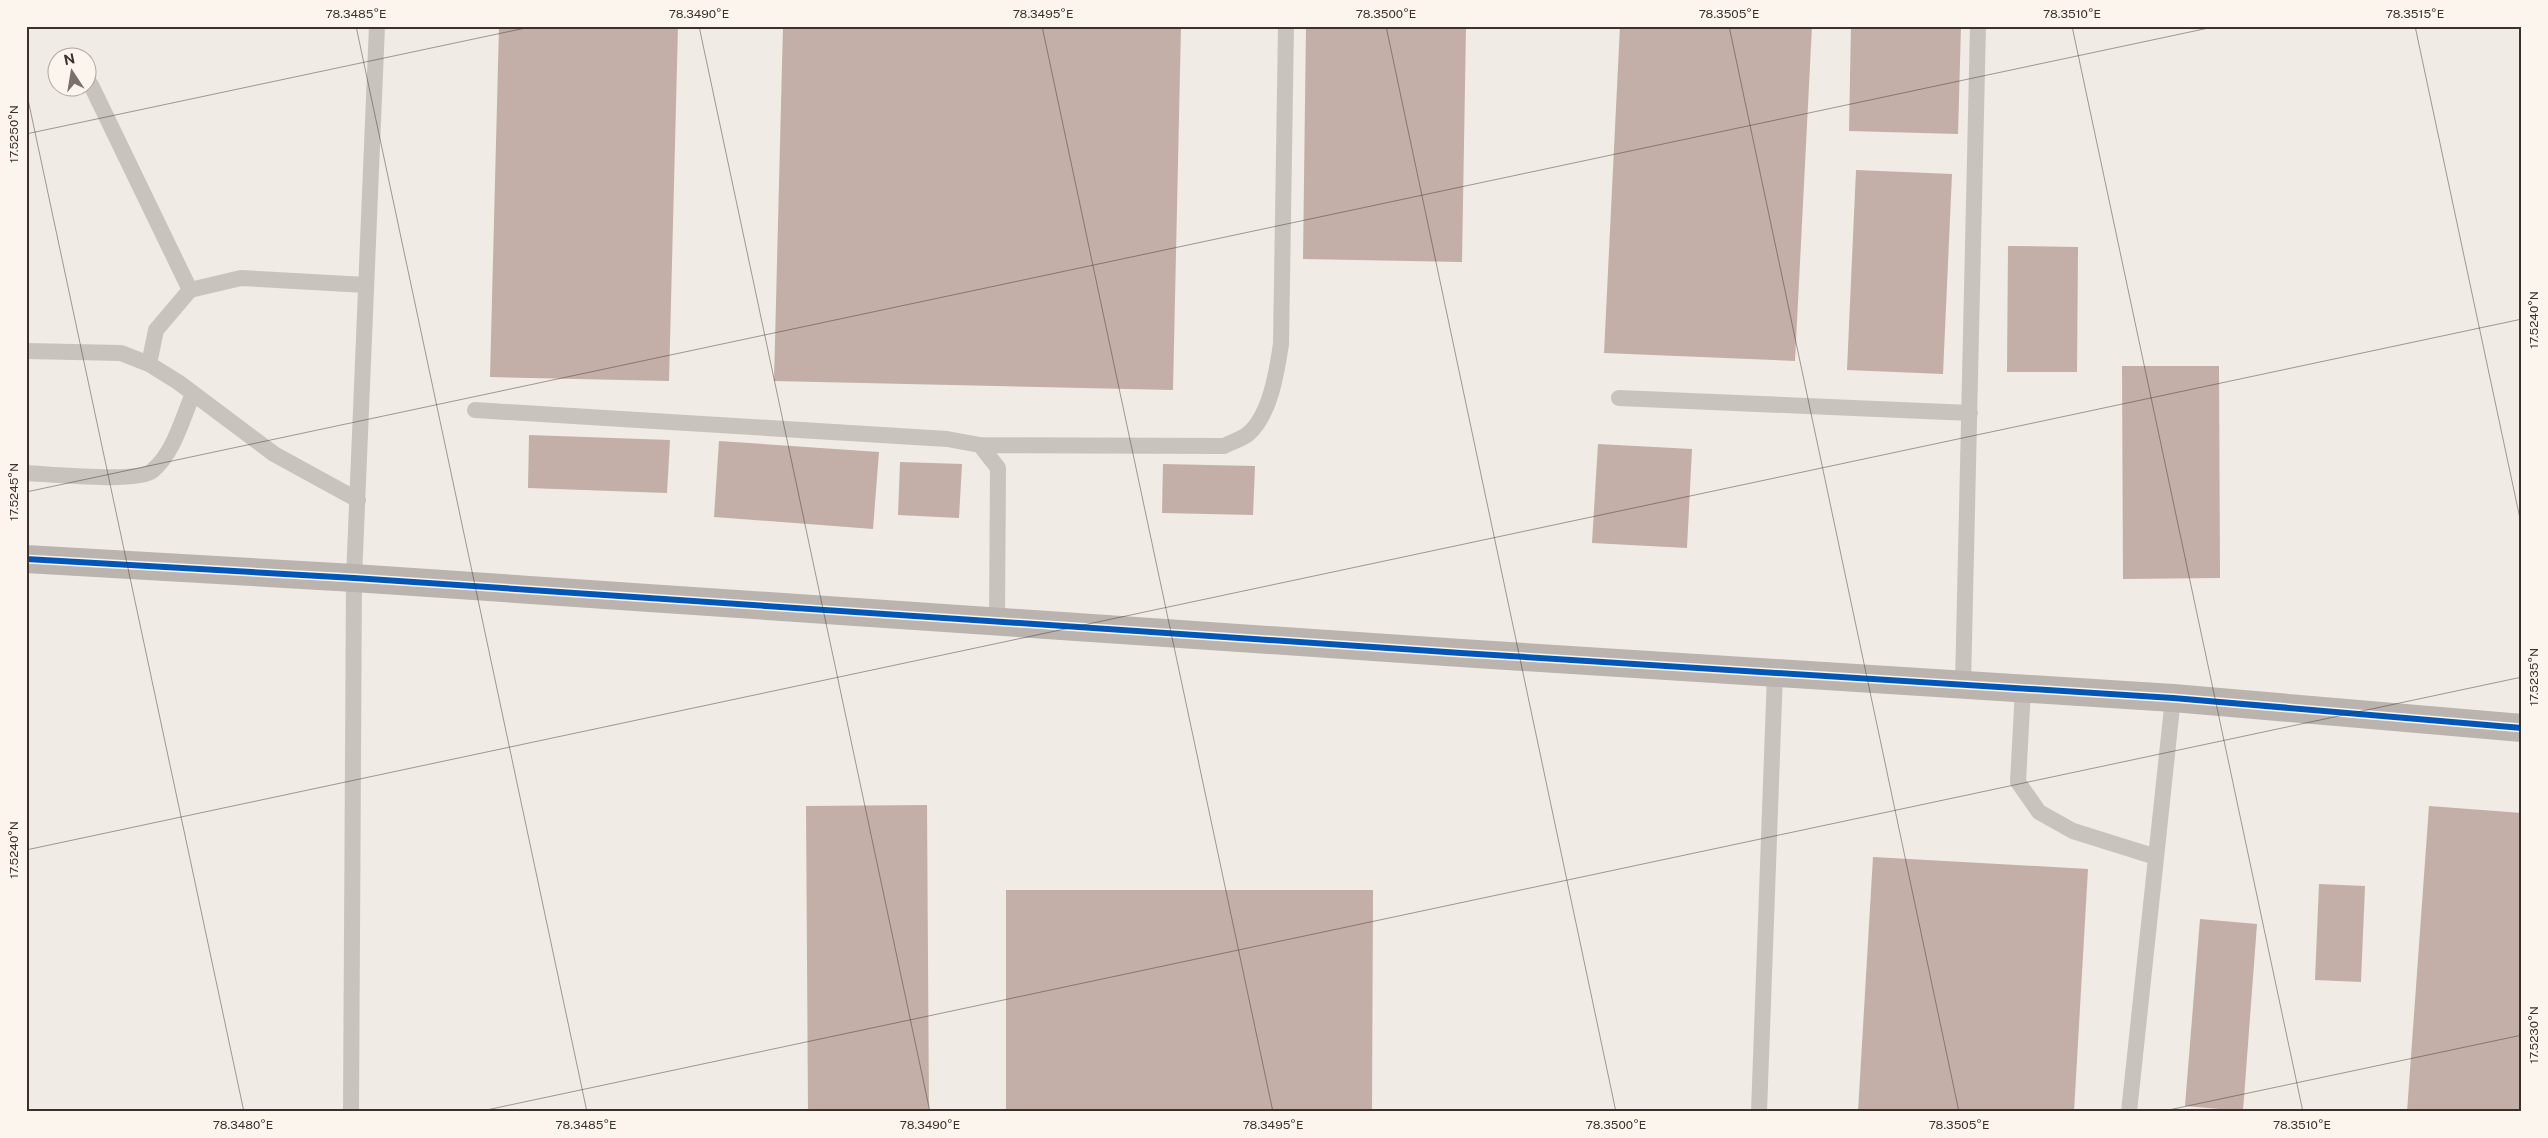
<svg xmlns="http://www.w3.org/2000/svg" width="2548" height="1138" font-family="'Public Sans',sans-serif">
<rect width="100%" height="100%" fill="#f0ebe5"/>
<path fill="#c3afa7" d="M499 26H678L669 381 490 377Z
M783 26H1181L1173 390 774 381Z
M1306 26H1466L1462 262 1303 259Z
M1620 26H1812L1795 361 1604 353Z
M1851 26H1961L1958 134 1849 131Z
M1856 170 1952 174 1943 374 1847 370Z
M2008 246 2078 247 2077 372H2007Z
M2122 366H2219L2220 578 2123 579Z
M529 435 670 440 667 493 528 488Z
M719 441 879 452 873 529 714 517Z
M1598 444 1692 449 1687 548 1592 543Z
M900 462 962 464 959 518 898 515Z
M1163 464 1255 466 1253 515 1162 513Z
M927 805 929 1112H808L806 806Z
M2429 806 2522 813V1112H2407Z
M1873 857 2088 869 2074 1112H1858Z
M2319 884 2365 886 2361 982 2315 980Z
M1006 890H1373L1372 1112H1006Z
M2200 919 2257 924 2243 1111 2185 1106Z"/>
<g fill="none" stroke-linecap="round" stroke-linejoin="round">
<path stroke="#c9c3be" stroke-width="16" d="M91 85 190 290
M26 351 121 353 149 364 178 382 274 454 358 500
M149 364 156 330 190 290 241 278 366 285
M1619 398 1970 413
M475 410 947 439 980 445 998 468 997 622
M980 445 1224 446C1231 442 1242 439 1248 434 1270 416 1277 371 1281 344L1286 26
M26 473C49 474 138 483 152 471 174 453 182 419 193 394
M1963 685 1978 26
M2023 689 2018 782 2039 812 2073 831 2156 857
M351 1112 354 578 377 26
M1759 1112 1775 673
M2129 1112 2173 698"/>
<path stroke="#bab3ae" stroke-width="28" d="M26 559 354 578 1461 653 2173 698 2522 728"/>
<g stroke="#fbf5ee" stroke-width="9">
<path id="cycleway" d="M26 559 354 578 1461 653 2173 698 2522 728"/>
</g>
<use href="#cycleway" stroke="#0057b8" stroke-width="6"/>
</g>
<path fill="none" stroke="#3b302b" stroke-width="1" stroke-opacity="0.45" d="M356 26 587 1112M699 26 930 1112M1042 26 1273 1112M1386 26 1616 1112M1729 26 1959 1112M2072 26 2303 1112M2415 26 2522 528M26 90 244 1112M26 134 535 26M26 492 2218 26M26 850 2522 319M477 1112 2522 677M2159 1112 2522 1035"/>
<rect width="2548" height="1138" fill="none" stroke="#fbf5ee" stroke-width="55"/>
<g transform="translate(72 72) rotate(348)"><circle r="24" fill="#fbf5ee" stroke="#aea6a0"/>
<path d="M0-4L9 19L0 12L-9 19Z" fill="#7a716c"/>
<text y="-8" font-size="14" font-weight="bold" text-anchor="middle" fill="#3b302b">N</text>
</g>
<rect x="28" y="28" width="2492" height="1082" fill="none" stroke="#3b302b" stroke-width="2"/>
<g font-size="12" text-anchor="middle" fill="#3b302b">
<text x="356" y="18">78.3485°E</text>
<text x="699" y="18">78.3490°E</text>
<text x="1043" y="18">78.3495°E</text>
<text x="1386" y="18">78.3500°E</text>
<text x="1729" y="18">78.3505°E</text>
<text x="2072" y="18">78.3510°E</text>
<text x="2415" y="18">78.3515°E</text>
<text transform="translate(14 134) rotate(-90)" y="4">17.5250°N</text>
<text transform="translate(2534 320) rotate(-90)" y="4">17.5240°N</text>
<text transform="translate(14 492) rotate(-90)" y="4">17.5245°N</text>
<text transform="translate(2534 677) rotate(-90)" y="4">17.5235°N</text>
<text transform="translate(14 850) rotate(-90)" y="4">17.5240°N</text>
<text transform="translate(2534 1035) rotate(-90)" y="4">17.5230°N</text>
<text x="243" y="1129">78.3480°E</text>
<text x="586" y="1129">78.3485°E</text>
<text x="930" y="1129">78.3490°E</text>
<text x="1273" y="1129">78.3495°E</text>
<text x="1616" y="1129">78.3500°E</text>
<text x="1959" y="1129">78.3505°E</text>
<text x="2302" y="1129">78.3510°E</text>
</g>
</svg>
